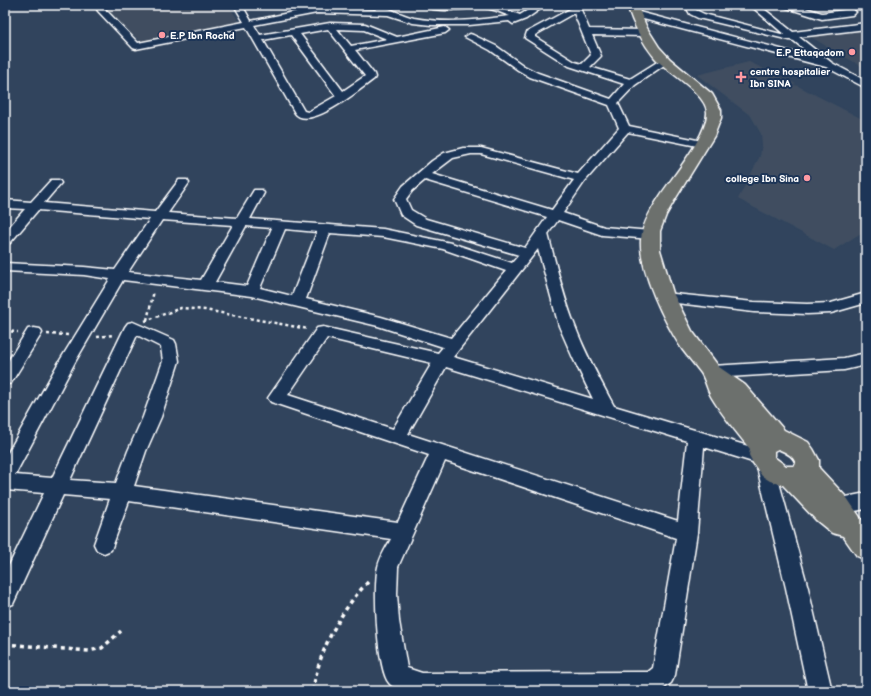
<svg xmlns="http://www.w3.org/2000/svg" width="871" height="696" font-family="'Balsamiq Sans',sans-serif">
<rect width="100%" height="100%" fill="#31445d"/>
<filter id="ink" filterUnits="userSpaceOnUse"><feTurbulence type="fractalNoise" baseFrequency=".025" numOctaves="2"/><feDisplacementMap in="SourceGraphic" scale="8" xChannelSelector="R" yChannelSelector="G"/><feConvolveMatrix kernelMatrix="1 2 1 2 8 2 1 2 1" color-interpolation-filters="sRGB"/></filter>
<g filter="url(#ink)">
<path fill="#3f4e61" d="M228 5 241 24 145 45 103 11 105 8Z
M866 28V69L809 36Z
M749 62 796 84 779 90 796 85 866 121V230L834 250 738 199 760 156 762 144 761 134 751 116 697 75Z"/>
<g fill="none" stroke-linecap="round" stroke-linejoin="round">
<g stroke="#fff" stroke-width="3">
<path id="minor" d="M100 5H108L105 9 138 43 244 22 234 5H242L251 21 317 7 376 10 375 8 379 5C391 9 402 15 414 18 446 24 478 20 510 16 501 13 489 7 480 7 467 8 433 14 423 5H493L520 15 536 5H546L526 19 513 24 509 21 469 25H431L413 23 388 15 317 13 254 25 260 35 330 23 365 24 397 37 445 27 449 30 445 33 355 50 374 74 375 77 374 79C360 89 309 132 295 113L246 27 136 49 133 48 98 11 97 9ZM328 29 365 76 343 91 300 34ZM337 29 364 30 387 39 351 46ZM291 35 336 96 308 112 304 111 263 40Z
M571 5H579L589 29 644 30 648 33 644 36 592 35 601 56 590 67 630 79 662 59 665 58 670 61 635 85 618 103 629 126 702 141 706 142 708 144 706 146 702 147 628 132 585 181 563 213 604 227 651 231 656 232 658 235 656 238 651 239 602 235 558 220 548 234C556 265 563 296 575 326 585 353 600 380 614 406L768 452 774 464 808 588 832 691H808L786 588 756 463 704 447 697 533 675 675 671 683 660 691H402C399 689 392 687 389 683 377 670 373 585 378 567 380 557 386 548 391 539L129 501 111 550 104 553 97 550 94 544 110 499 63 495 13 604 5 607V574L44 493 5 490V458L59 362 110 279 84 275 5 271V263L84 267 115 270 150 219 38 210 10 243 5 244V232L25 209 5 208V200L31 202 51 180H59L61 183 44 203 155 212 179 180H187L189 183 168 213 237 218 254 190H262L264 193 250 219 383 229 451 243 512 263 519 255 416 225 401 215 394 199 403 186 432 161 444 153 463 148H481L578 174 619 128 609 105 530 77 518 70 490 50 465 37 470 34 473 35 496 46 524 66 538 73 611 99 624 84 569 66 525 38 527 32 572 8ZM574 13 591 55 582 64 575 62 535 37V35ZM471 154H481L574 180 552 210 432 174 453 158ZM425 180 547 217 525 248 426 219 411 210 406 199 412 191ZM162 220 233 225 201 280 128 272ZM246 226 272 228 247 286 215 282ZM285 229 317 232 292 296 260 288ZM330 233 383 237 443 249 506 271 451 338 381 317 306 299ZM538 249 559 326 573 358 593 399 453 357ZM123 280 252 296 378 326 443 347 438 353 323 327 317 328 268 398 271 402 429 455 398 522 134 486 146 451 161 417 179 361 176 344 174 340 133 322 128 323 125 327 52 478 15 475 75 362ZM137 335 161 347 163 361 143 417 128 451 116 483 70 480ZM327 338 432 363 393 429 288 395ZM446 367 687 441 678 521 408 434ZM445 461 676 538 653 668 648 672H637L422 673 407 668 399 621 397 594 398 567Z
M685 5H693L696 10 704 14 785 35 750 5H759L793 32 866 23V29L799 37 832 63 866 81V88L826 67 632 16 631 14 635 11 815 58 794 41 698 18 690 14Z
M783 5H796L822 13 852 9 856 12 852 15 822 19 784 7Z
M664 293 754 302 807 304 831 303 866 293V303L831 313 807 314 754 312 659 301 657 298 659 295Z
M34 328 40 329 42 333 11 383 5 385V366L28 329Z
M866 353V365L844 370 712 378 706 376 704 372 706 368 712 366 844 358Z
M866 493V509L838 514 831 512 828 506 831 500Z"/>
</g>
<g stroke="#fff" stroke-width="3">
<path id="major" d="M627 5H637L647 28 659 47 670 59 712 94 721 110V118L714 136 674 201 666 215 660 231V250L673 293 692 331 719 367 745 385 784 430 808 442 813 449 819 460V468L847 498 866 526V560L857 556 843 536 832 533 816 520 783 485 770 481 762 476 753 463 749 455 750 449C737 433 723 416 712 398 707 390 706 381 701 373 695 365 688 357 682 349 665 323 639 271 641 240 642 224 652 208 660 196 673 176 708 135 707 112 706 93 667 72 655 58 642 42 633 24 627 5ZM778 449C786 452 794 456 796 464L794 466H786L774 457V451Z"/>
</g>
<path stroke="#fff" stroke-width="2.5" stroke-dasharray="3 3" stroke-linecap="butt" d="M147 320 154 291
M145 321 181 308 205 310 308 329
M5 331 18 332
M47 334 68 335
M97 337 114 335"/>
<path stroke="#fff" stroke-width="3.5" stroke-dasharray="4 4" stroke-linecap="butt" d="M5 644 89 651 102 648 121 631
M313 691C318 652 341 609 369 581"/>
<use href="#minor" fill="#1d3557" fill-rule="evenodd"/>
<use href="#major" fill="#6c706d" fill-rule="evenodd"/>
</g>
</g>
<g fill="#ff9aa2" stroke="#1d3557" stroke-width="1.5">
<circle cx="162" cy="35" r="4"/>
<circle cx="852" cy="52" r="4"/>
<path d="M739 71h4v4h4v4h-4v4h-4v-4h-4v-4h4z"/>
<circle cx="807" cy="178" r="4"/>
</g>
<g text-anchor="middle" stroke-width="4" stroke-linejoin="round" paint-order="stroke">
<g font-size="10" font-weight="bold" fill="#fff" stroke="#1d3557" text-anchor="start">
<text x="170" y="39">E.P Ibn Rochd</text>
<text x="844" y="56" text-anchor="end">E.P Ettaqadom</text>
<text x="750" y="75">centre hospitalier<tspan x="750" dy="12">Ibn SINA</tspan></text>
<text x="799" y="182" text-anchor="end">college Ibn Sina</text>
</g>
</g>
<rect width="871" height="696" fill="none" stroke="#1d3557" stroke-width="20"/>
<rect x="10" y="10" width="851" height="676" fill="none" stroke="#fff" stroke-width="1.5" filter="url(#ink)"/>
</svg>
